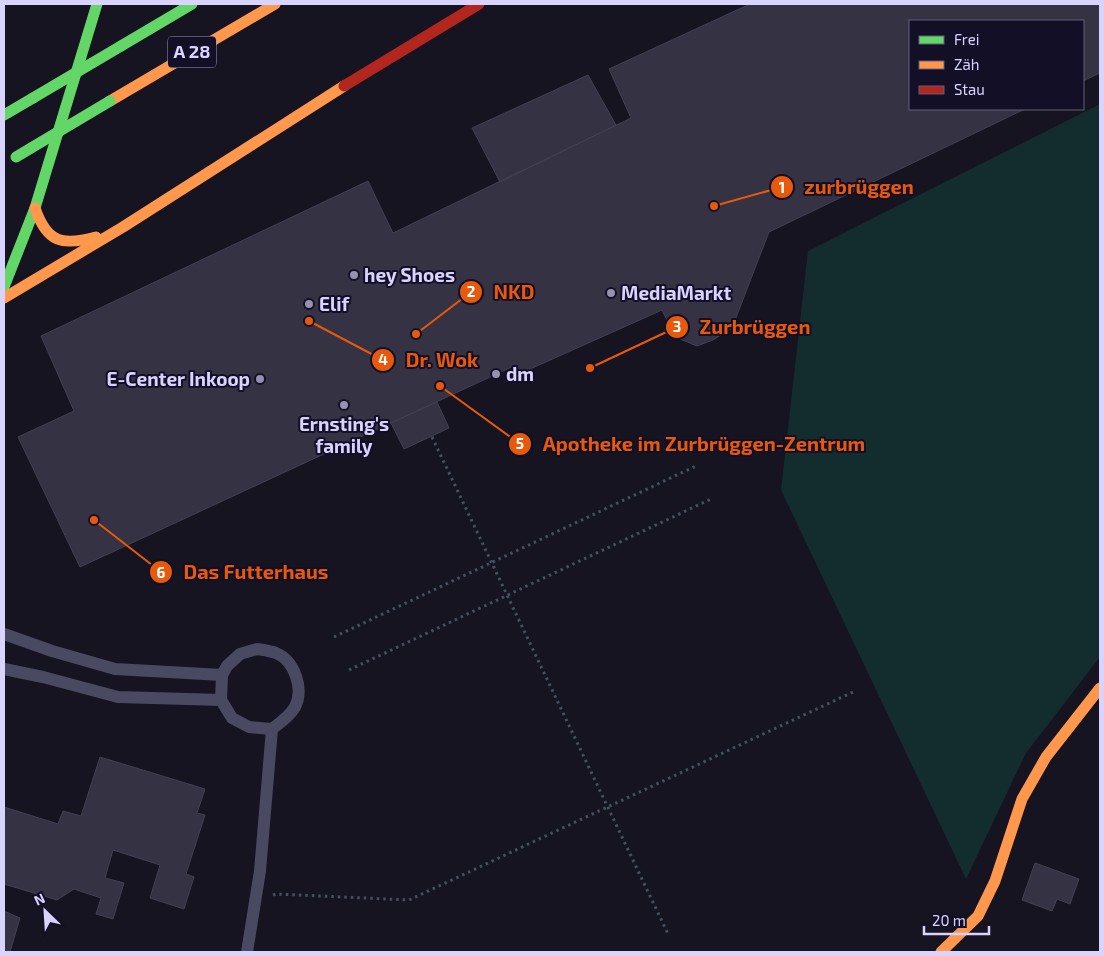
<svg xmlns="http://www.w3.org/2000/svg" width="1104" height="956" font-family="'Exo 2',sans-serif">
<rect width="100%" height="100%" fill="#161421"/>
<path fill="#132c2d" d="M1100 104V657L1026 753 966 879 781 490 808 251Z"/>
<path fill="#343243" stroke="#433f54" d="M750 4H1100V73L1083 81V21H910V109H1025L769 232 732 328 713 340 697 346 675 337 662 310 519 374 516 365 80 567 18 437 74 411 41 336 368 181 393 233 631 118 609 69Z
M588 75 616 125 500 182 472 128Z
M437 402 449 428 404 449 391 423Z
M100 757 205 789 197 813 205 815 186 874 194 877 184 909 150 898 160 865 113 850 105 878 124 883 113 919 96 914 101 898 74 889 57 900 4 884V807L58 824 63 811 81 816Z
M1035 863 1079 879 1070 904 1057 899 1052 911 1022 900Z
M4 911 20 918 10 952H4Z"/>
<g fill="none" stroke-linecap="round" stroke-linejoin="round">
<path stroke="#44505f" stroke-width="3" stroke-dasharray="2.5 4" stroke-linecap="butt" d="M432 437 669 936
M334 637 696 466
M349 670 711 499
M273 895 276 894 409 900 853 692"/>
<path stroke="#4a4962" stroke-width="12" d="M4 634 52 651 115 669 222 675
M257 649C263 650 271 651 276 653 295 661 304 689 295 707 290 716 280 723 272 729L249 727 232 718 221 700 222 675 227 666 240 654Z
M4 669 43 677 118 697 221 700
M247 952 260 871 272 729"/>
<path stroke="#63d668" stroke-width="11" d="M121 46 192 4
M4 115 33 98
M4 287 35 208 97 4"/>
<path stroke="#ff974d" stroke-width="11" d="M110 101 275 4
M35 208C47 243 62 246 96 237
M4 298 123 227 344 86
M941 952 978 916 995 881 1022 799 1046 757 1100 688"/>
<path stroke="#b3261e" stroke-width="11" d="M344 86 479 4"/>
<path stroke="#63d668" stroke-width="11" d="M33 98 121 46
M16 157 110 101"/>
</g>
<g fill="#9591b1" stroke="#130f26" stroke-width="2">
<circle cx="354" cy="275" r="5"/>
<circle cx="611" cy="293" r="5"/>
<circle cx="309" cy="304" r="5"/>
<circle cx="496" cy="374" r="5"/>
<circle cx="260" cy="379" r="5"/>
<circle cx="344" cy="405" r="5"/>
</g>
<g text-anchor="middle" stroke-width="4" stroke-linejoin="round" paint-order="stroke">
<rect fill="#130f26" stroke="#9e99be" stroke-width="1" x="168" y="36.5" width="48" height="31" rx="4"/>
<g font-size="18" font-weight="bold" fill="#d9d4ff">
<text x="192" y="58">A 28</text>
</g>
<g font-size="19" font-weight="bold" fill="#d9d4ff" stroke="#130f26" text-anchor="start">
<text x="364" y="282">hey Shoes</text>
<text x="621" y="300">MediaMarkt</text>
<text x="319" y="311">Elif</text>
<text x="506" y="381">dm</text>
<text x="250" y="386" text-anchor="end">E-Center Inkoop</text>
<text x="344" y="431" text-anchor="middle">Ernsting's<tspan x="344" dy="22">family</tspan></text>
</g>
</g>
<path fill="none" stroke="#e8590c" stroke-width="2" d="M714 206L782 187M416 334L471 292M590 368L677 327M309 321L383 360M440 386L520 444M94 520L161 572"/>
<g fill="#e8590c" stroke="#130f26" stroke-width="2">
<circle cx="714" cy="206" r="5"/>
<circle cx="416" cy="334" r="5"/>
<circle cx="590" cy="368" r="5"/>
<circle cx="309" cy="321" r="5"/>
<circle cx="440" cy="386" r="5"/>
<circle cx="94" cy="520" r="5"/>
<circle cx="782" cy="187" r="12"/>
<circle cx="471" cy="292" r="12"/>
<circle cx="677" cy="327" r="12"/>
<circle cx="383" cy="360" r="12"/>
<circle cx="520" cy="444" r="12"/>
<circle cx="161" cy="572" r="12"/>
</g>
<g font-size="15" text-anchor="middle" font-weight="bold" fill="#fff">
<text x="782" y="193">1</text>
<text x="471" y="297">2</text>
<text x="677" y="332">3</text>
<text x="383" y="365">4</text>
<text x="520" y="449">5</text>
<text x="161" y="578">6</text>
</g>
<g font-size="20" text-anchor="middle" font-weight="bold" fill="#e8590c" stroke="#130f26" stroke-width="4" stroke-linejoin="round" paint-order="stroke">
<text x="859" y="194">zurbrüggen</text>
<text x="514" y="299">NKD</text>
<text x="755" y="334">Zurbrüggen</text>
<text x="442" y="367">Dr. Wok</text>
<text x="704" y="451">Apotheke im Zurbrüggen-Zentrum</text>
<text x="256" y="579">Das Futterhaus</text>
</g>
<rect width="1104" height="956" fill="none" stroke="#d9d4ff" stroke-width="10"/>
<rect x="909" y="20" width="175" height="90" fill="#130f26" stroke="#625e7d"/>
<rect x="919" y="36" width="25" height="8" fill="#63d668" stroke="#625e7d"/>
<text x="954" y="45" font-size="15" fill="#d9d4ff">Frei</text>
<rect x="919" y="61" width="25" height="8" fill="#ff974d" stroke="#625e7d"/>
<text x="954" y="70" font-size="15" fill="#d9d4ff">Zäh</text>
<rect x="919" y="86" width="25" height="8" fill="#b3261e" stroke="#625e7d"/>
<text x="954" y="95" font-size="15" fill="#d9d4ff">Stau</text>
<g transform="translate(45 911) rotate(335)" stroke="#130f26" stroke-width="4" paint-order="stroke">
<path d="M0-4L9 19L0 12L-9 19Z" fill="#d9d4ff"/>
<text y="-8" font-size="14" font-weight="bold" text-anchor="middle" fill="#d9d4ff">N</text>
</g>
<path d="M924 926v8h65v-8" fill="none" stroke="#d9d4ff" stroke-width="2.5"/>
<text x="932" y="926" font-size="15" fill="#d9d4ff" stroke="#130f26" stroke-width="4" paint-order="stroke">20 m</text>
</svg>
